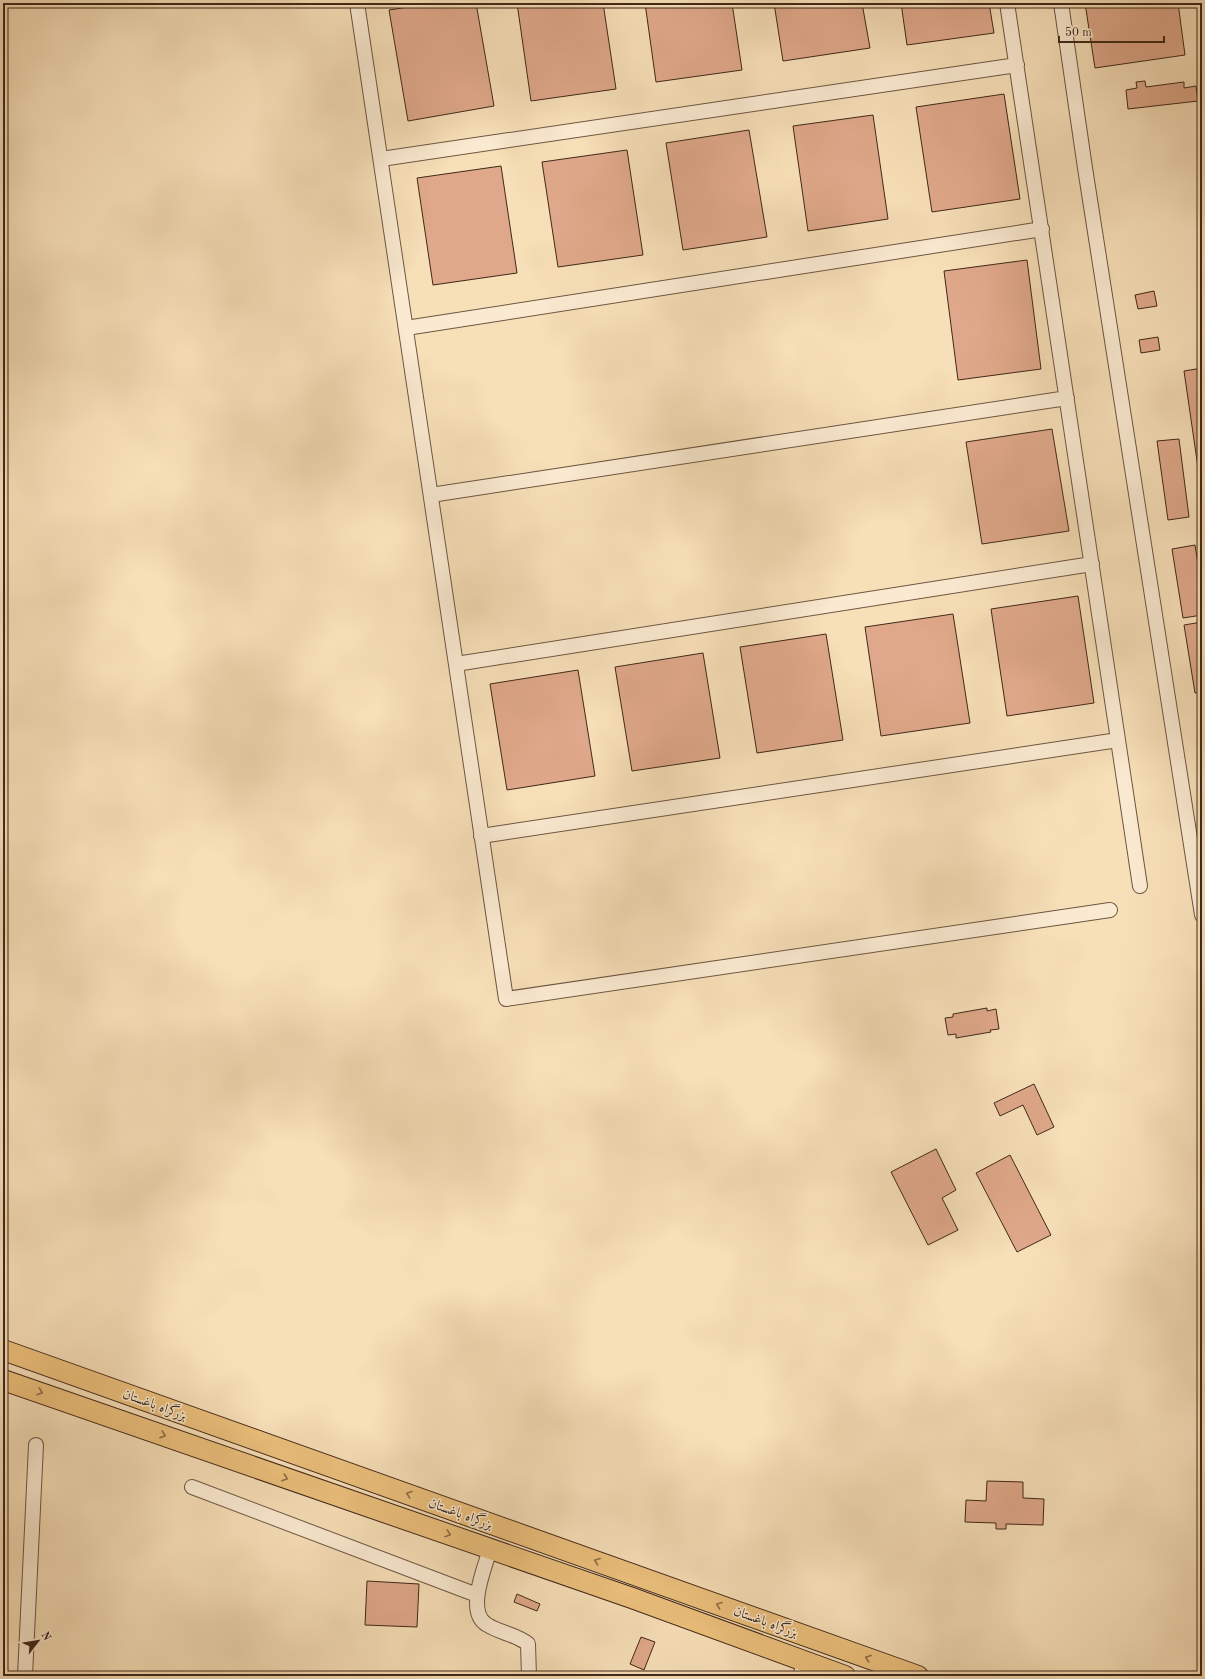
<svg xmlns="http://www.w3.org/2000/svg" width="1205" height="1679" font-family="'Old Standard TT',Amiri,serif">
<rect width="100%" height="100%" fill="#f7dfb8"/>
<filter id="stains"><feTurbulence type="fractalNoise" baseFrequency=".005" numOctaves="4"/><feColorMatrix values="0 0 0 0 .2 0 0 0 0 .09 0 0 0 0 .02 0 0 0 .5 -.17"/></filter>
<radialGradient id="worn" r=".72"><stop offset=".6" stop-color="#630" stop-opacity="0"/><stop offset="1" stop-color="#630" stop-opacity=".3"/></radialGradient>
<path fill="#dfa88a" stroke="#402819" d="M434 3H476L494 106 408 121 389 10Z
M517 3H603L616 89 531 101Z
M645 3H732L742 70 656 82Z
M774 3H862L870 48 783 61Z
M901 3H989L994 33 907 45Z
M1085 3H1178L1185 55 1095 68Z
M1145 81 1146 87 1184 82V88L1196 86 1198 101 1128 109 1126 90 1137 88 1136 82Z
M1004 94 1020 199 932 212 916 107Z
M873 115 888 219 808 231 793 126Z
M749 130 767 237 683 250 666 143Z
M627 150 643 255 558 267 542 162Z
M501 166 517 273 433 285 417 178Z
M1027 260 1041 369 958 380 944 271Z
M1154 291 1157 306 1138 309 1135 295Z
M1158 337 1160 350 1141 353 1139 340Z
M1202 368V495L1184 371Z
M1052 429 1069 531 982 544 966 442Z
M1179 439 1189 517 1168 520 1157 441Z
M1195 545 1202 589V615L1183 618 1172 549Z
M1078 596 1094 703 1007 716 991 609Z
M953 614 970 723 881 736 865 627Z
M1202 622V692L1195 693 1184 625Z
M826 634 843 740 757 753 740 647Z
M703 653 720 758 632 771 615 667Z
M578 670 595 776 507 790 490 684Z
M987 1008V1011L996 1009 999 1029 990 1030 991 1032 956 1038V1034L948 1035 945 1018 953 1017V1014Z
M1034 1084 1054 1127 1037 1135 1023 1105 1000 1116 994 1103Z
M936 1149 956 1190 942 1198 958 1230 928 1245 891 1172Z
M1010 1155 1051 1235 1017 1252 976 1173Z
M987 1481 1023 1482V1498L1044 1499 1043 1525 1006 1524V1529H996V1523L965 1522 966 1500 986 1501Z
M367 1581 419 1584 417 1627 365 1625Z
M517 1594 540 1604 537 1611 514 1602Z
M641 1637 655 1642 644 1670 630 1664Z"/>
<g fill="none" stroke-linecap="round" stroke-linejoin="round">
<g stroke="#6e5641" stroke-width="16">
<path id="minor" d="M357 3 506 999 1110 910
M1007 3 1140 886
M1061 3 1085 168 1202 915
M381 159 1017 65
M406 328 1042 229
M431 495 1067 398
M456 664 1092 564
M481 836 1118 740
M192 1487 477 1595
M490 1549C485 1567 466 1611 486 1624 499 1633 516 1634 528 1644L529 1676
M25 1676 36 1445
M800 1676 805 1661"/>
</g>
<g stroke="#402819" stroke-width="22">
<path id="highway" d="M3 1350 918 1676
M3 1380 632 1598 845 1676"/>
</g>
<use href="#minor" stroke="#faead1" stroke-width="14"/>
<use href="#highway" stroke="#ecc07c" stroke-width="20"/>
</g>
<defs><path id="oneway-chevron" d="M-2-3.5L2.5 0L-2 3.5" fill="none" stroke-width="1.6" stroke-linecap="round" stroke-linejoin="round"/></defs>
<g stroke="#8d6c46">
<use href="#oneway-chevron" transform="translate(40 1392) rotate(19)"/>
<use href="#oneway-chevron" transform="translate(163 1435) rotate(19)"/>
<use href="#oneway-chevron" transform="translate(285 1478) rotate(19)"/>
<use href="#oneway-chevron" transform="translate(409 1494) rotate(-160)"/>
<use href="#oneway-chevron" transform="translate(448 1534) rotate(19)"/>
<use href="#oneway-chevron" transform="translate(597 1561) rotate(-160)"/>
<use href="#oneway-chevron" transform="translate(719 1605) rotate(-160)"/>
<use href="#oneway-chevron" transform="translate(868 1658) rotate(-160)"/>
</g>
<g text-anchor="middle" stroke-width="3" stroke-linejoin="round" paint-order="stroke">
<g font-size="14" fill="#402819" stroke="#faead1">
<text transform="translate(155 1404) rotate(20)" y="5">بزرگراه باغستان</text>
<text transform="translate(461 1513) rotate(20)" y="5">بزرگراه باغستان</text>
<text transform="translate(766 1621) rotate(20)" y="5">بزرگراه باغستان</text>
</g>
</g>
<rect width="1205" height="1679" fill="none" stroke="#f7dfb8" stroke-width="16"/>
<rect x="4" y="4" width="1197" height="1671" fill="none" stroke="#402819" stroke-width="2"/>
<rect x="8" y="8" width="1189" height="1663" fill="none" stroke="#402819"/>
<g transform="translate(38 1641) rotate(59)" stroke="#faead1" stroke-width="3" paint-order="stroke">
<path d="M0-3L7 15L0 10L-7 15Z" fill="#402819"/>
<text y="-6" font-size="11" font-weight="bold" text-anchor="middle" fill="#402819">N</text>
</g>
<path d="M1059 36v6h105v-6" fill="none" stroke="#402819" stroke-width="2"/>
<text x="1065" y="36" font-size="12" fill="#402819" stroke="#faead1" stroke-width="3" paint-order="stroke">50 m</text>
<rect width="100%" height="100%" filter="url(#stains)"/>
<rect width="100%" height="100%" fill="url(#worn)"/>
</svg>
